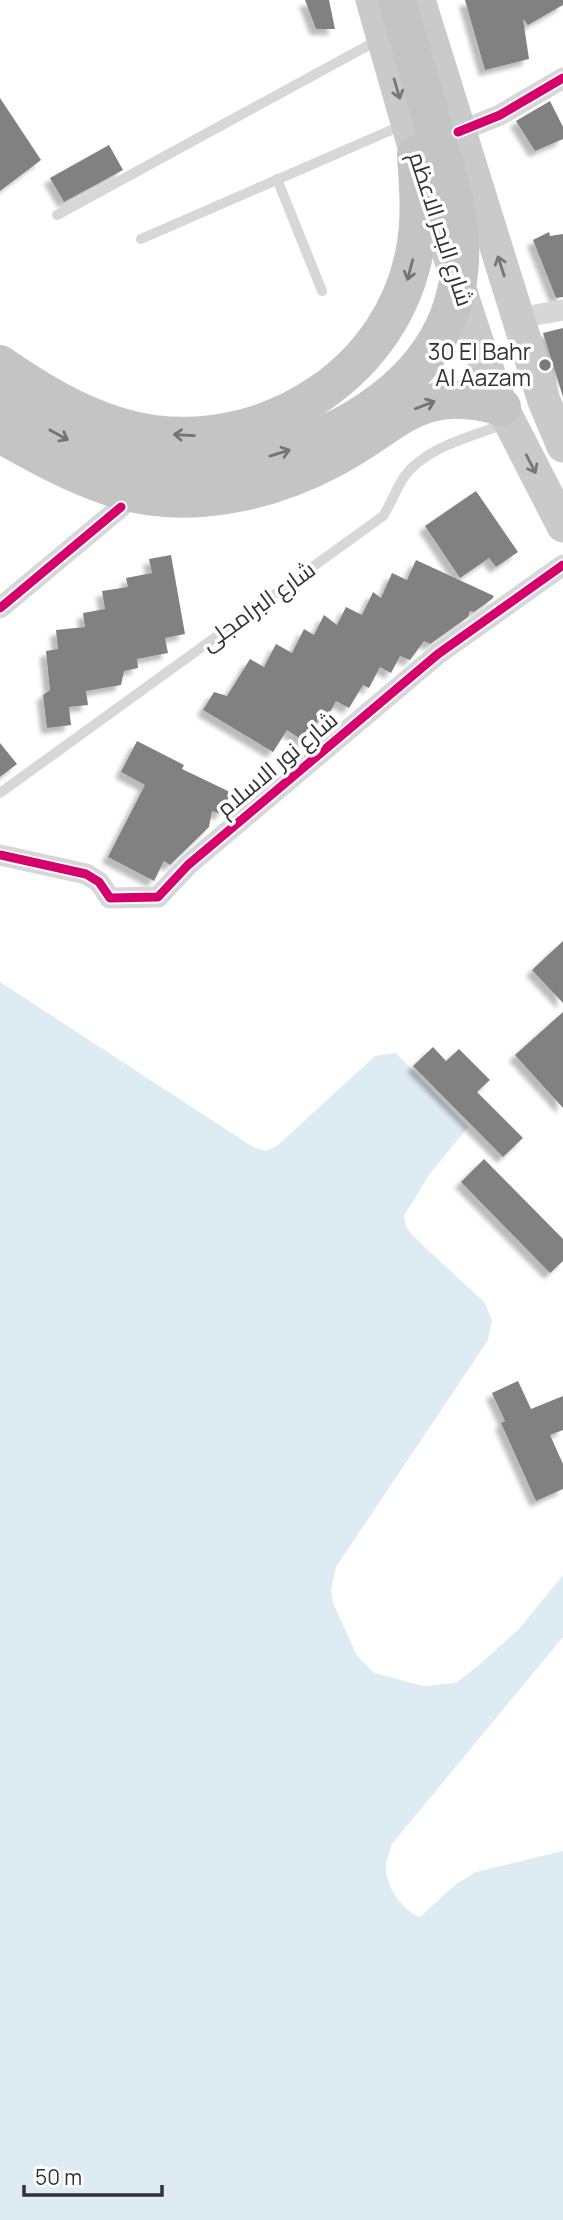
<svg xmlns="http://www.w3.org/2000/svg" width="563" height="2220" font-family="Manrope,Cairo,sans-serif">
<defs>
<filter id="shadow"><feDropShadow dx="-6" dy="6" stdDeviation="2" flood-color="#0004"/></filter>
</defs>
<rect width="100%" height="100%" fill="#fff"/>
<path fill="#ddebf3" d="M0 982 253 1147 266 1151 277 1146 375 1056 396 1053 468 1127 429 1175 404 1216 406 1227 413 1236 485 1303 492 1320 488 1340 336 1567 331 1590 333 1603 357 1656 374 1673 424 1686 456 1683 480 1664 519 1629 563 1575V1637L391 1845C390 1852 386 1860 386 1867 385 1886 404 1912 420 1917L456 1884 476 1872 563 1851V2220H0Z"/>
<path fill="#818181" filter="url(#shadow)" d="M305 0H329L335 29H316Z
M465 0H563V5L528 25 523 19 529 59 485 70Z
M0 98 41 160 0 191Z
M550 101 563 127V139L535 151 516 121Z
M109 145 123 170 64 202 50 178Z
M549 232 550 236 563 234V297L556 298 533 240Z
M563 328V397L543 333Z
M476 491 518 552 496 567 489 558 460 578 425 526Z
M171 555 185 634 165 638 168 653 137 659 138 668 124 671 121 685 86 691 88 705 69 707 71 725 47 728 43 695 50 690 46 651 58 649 56 630 85 627 83 613 105 609 102 591 128 587 126 578 152 573 149 559Z
M416 560 494 596 492 599 474 612 470 611 468 617 430 644 424 641 410 660 400 656 391 673 380 667 369 688 363 685 349 708 336 701 324 724 318 720 305 742 287 730 273 752 203 710 214 692 227 696 250 659 264 667 276 644 292 653 304 629 314 635 324 615 337 625 346 607 362 615 373 592 381 598 392 573 407 580Z
M137 741 184 765 182 769 228 791V801L221 814 212 811 209 827 170 865 164 861 154 881 108 857 145 785 121 772Z
M0 743 17 764 0 777Z
M563 941V1003L532 970Z
M563 1012V1108L515 1055Z
M433 1047 446 1061 459 1049 490 1080 477 1092 523 1138 503 1157 413 1066Z
M484 1159 563 1239V1261L550 1273 461 1182Z
M518 1381 531 1409 563 1396V1430L550 1435 563 1464V1489L536 1501 501 1423 505 1421 492 1393Z"/>
<g fill="none" stroke-linecap="round" stroke-linejoin="round">
<path stroke="#d7d7d7" stroke-width="10" d="M277 179 322 291
M57 215 380 39
M141 239 405 124
M0 793 383 516C391 504 396 489 404 477 426 446 474 436 507 423"/>
<path stroke="#d7d7d7" stroke-width="21" d="M458 132 500 115 563 78
M518 318 563 310
M0 608 121 507
M0 855 86 874 99 882 110 898 158 897 188 865 438 654 563 565"/>
<path stroke="#cacaca" stroke-width="33" d="M372 0 416 154 480 350 502 407 563 526
M419 0 544 401 563 446"/>
<path stroke="#c4c4c4" stroke-width="38" d="M397 0 448 177
M0 364C46 396 97 426 154 434 273 449 394 370 415 249 421 218 418 186 416 154
M0 434C37 455 75 476 116 489 186 511 269 493 332 459 401 423 416 383 502 407"/>
<path stroke="#c4c4c4" stroke-width="38" d="M0 401C45 427 92 457 145 464 216 473 282 459 344 425 444 370 482 286 448 177"/>
<g stroke="#fff" stroke-width="13">
<path id="cycleway" d="M458 132 500 115 563 78
M0 608 121 507
M0 855 86 874 99 882 110 898 158 897 188 865 438 654 563 565"/>
</g>
<use href="#cycleway" stroke="#d6006c" stroke-width="9"/>
</g>
<defs><path id="oneway-shaft" d="M-6 0H5M1.5-3L5.5 0L1.5 3" fill="none" stroke-width="1.6" stroke-linecap="round" stroke-linejoin="round" transform="scale(1.75)"/></defs>
<g stroke="#777">
<use href="#oneway-shaft" transform="translate(397 89) rotate(74)"/>
<use href="#oneway-shaft" transform="translate(501 266) rotate(-108)"/>
<use href="#oneway-shaft" transform="translate(531 464) rotate(63)"/>
</g>
<g stroke="#747474">
<use href="#oneway-shaft" transform="translate(410 270) rotate(105)"/>
<use href="#oneway-shaft" transform="translate(425 405) rotate(-21)"/>
<use href="#oneway-shaft" transform="translate(59 435) rotate(29)"/>
<use href="#oneway-shaft" transform="translate(184 435) rotate(-177)"/>
<use href="#oneway-shaft" transform="translate(280 453) rotate(-17)"/>
</g>
<circle fill="#7a7a7a" stroke="#fff" stroke-width="2.5" cx="545" cy="365" r="7"/>
<g text-anchor="middle" stroke-width="7" stroke-linejoin="round" paint-order="stroke">
<g font-size="23" fill="#333" stroke="#fff">
<text transform="translate(441 229) rotate(72)" y="8">شارع البحر الاعظم</text>
<text transform="translate(258 606) rotate(-36)" y="8">شارع البرامجلى</text>
<text transform="translate(277 764) rotate(-40)" y="8">شارع نور الاسلام</text>
</g>
<g font-size="23" fill="#333" stroke="#fff" text-anchor="end">
<text x="531" y="360">30 El Bahr<tspan x="531" dy="26">Al Aazam</tspan></text>
</g>
</g>
<path d="M24 2185v10h138v-10" fill="none" stroke="#333333" stroke-width="3.5"/>
<text x="35" y="2185" font-size="21" fill="#333333" stroke="#ffffff" stroke-width="5" paint-order="stroke">50 m</text>
</svg>
